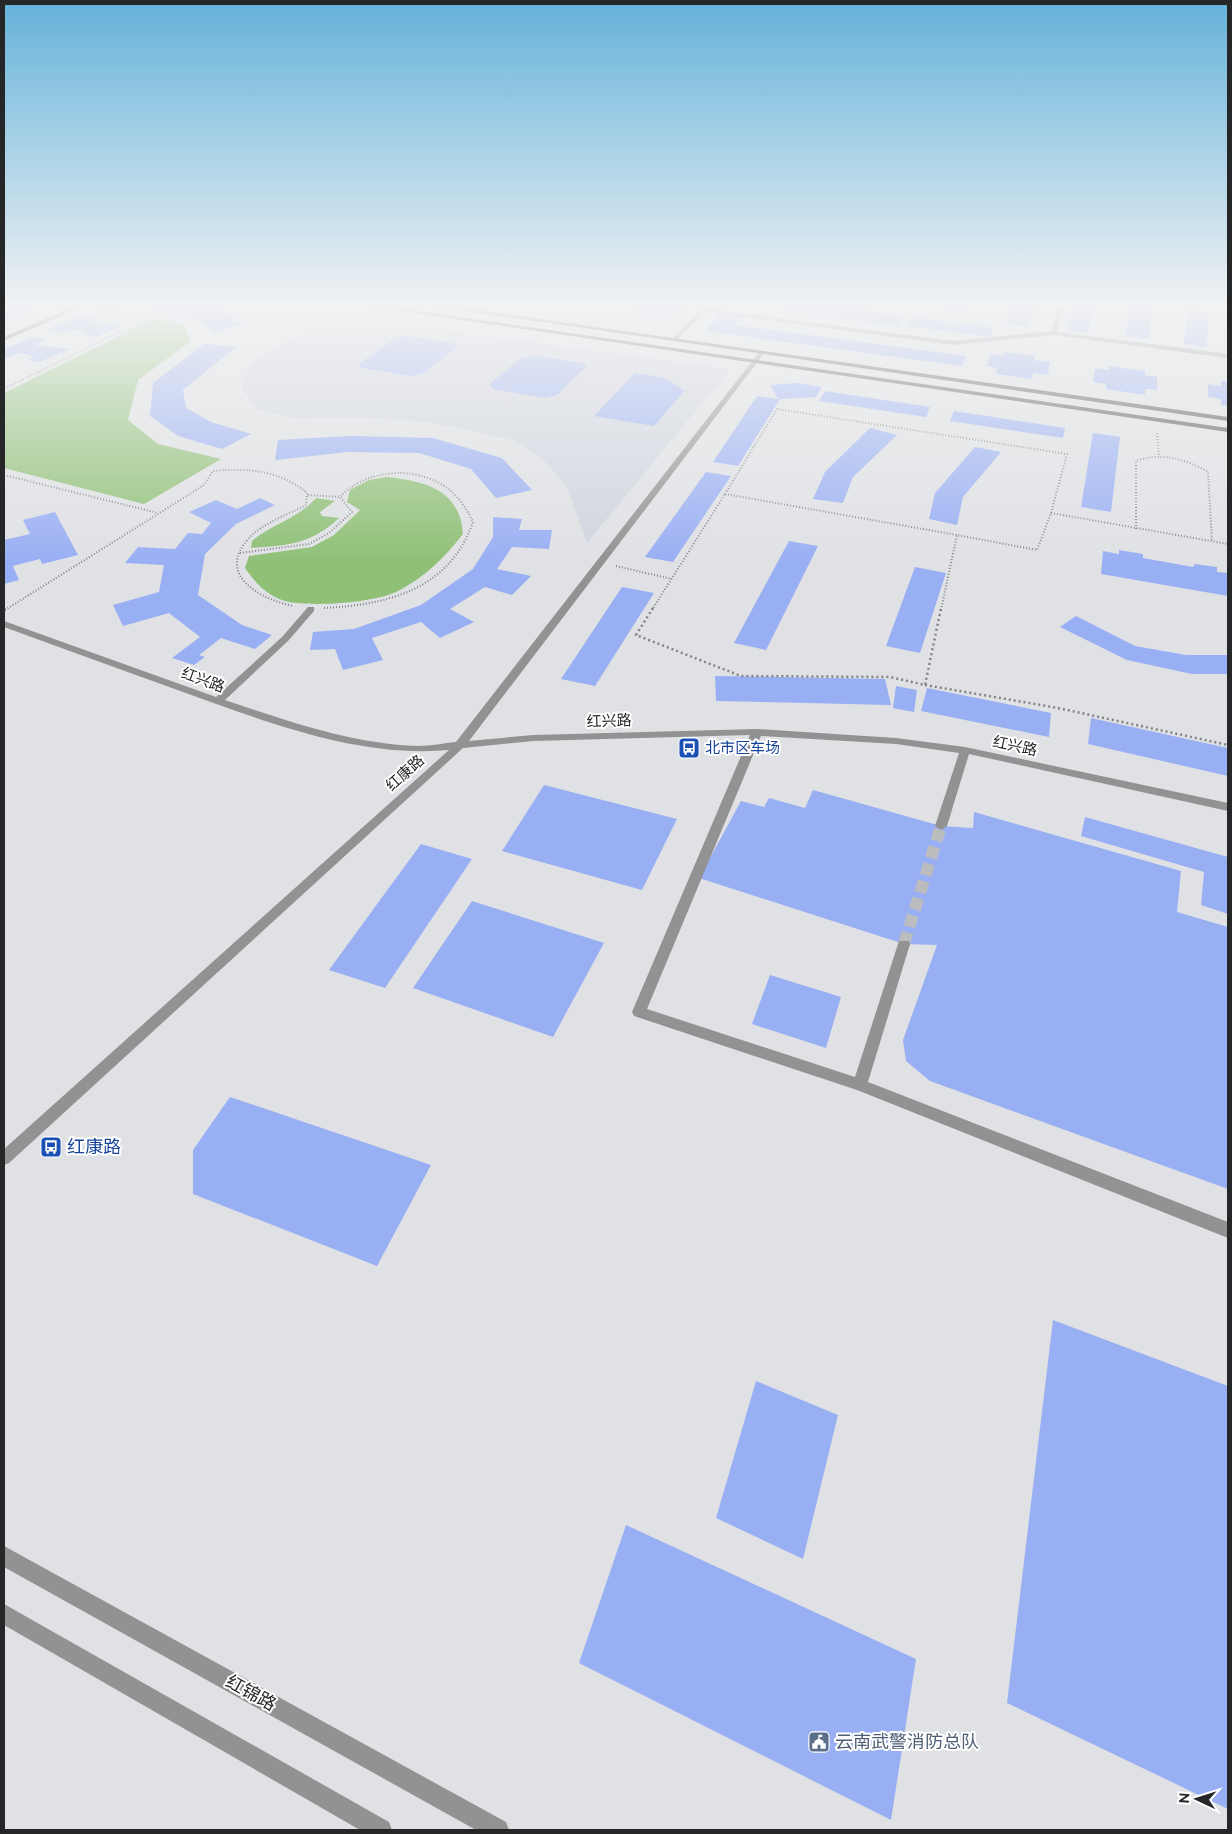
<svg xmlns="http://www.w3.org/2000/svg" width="1232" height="1834" font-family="Raleway,'Noto Sans SC',sans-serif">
<rect width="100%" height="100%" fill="#e0e1e4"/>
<path fill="#d0d4de" d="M332 315 730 369 587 543 567 487 541 457 512 440 456 427 417 421 355 417 294 418 257 409 241 387 250 364Z"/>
<path fill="#8fc076" d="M154 319 183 324 191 341 138 380 128 420 158 444 221 459 144 504 4 468V393Z
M387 477C424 481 460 489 463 534 445 557 425 577 398 591 376 603 305 608 282 600 265 594 255 582 245 568L249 556 312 547 334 535 360 510 347 502 350 490 369 480Z
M316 498 335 501 320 512 322 516 339 518C310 545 288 545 251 548L252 541C272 524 299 518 316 498Z"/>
<path fill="#99aff4" d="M20 306H39L4 321V313Z
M162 306 220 308 243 325 214 332 194 317 153 311Z
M636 306H680L678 308 685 309 681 313 671 312 666 317 642 314 646 310 633 308Z
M785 306H825L903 316 898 326 782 310Z
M944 306H964L968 311 948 312Z
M1014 306H1035L1027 327 1006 324Z
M1073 306H1094L1088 333 1067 330Z
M1130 306H1153L1149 339 1125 336Z
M1188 310 1209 313 1207 347 1184 344Z
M85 314 98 317 88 321 122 325 96 337 82 334 87 332 72 329 62 333 48 330Z
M720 314 742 316 734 325 966 356 962 366 705 331Z
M912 317 993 327 990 337 907 326Z
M406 336 454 343 457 347 422 374 410 376 361 368 359 364 396 338Z
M32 337 47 340 35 345 69 349 40 362 28 360 35 356 19 353 4 359V349Z
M204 344 236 347 183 390 186 408 211 422 251 434 222 449 178 436 150 416 153 383Z
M1004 352 1035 356 1034 360 1050 362 1048 375 1033 373 1032 379 996 374 997 368 987 366 990 354 1003 356Z
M532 355 583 363 587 366 557 395 546 398 493 389 490 384 521 358Z
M1109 366 1145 371V375L1157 377V390L1145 389V395L1106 389V384L1093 382 1095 368 1109 370Z
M635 373 666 378 684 391 654 426 594 416Z
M1221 381 1228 382V406L1221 405V399L1208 397V384L1221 386Z
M797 383 822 387 816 397 780 399 738 466 713 462 757 396 778 399 770 385Z
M825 391 930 407 926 417 819 401Z
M954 411 1065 428 1063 438 950 421Z
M870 428 897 435 853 477 843 503 813 499 825 472Z
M1093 433 1120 437 1111 512 1081 507Z
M352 436 433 438 502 458 532 490 496 498 471 469 419 453 347 452 275 460 278 440Z
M975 447 1001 452 963 497 957 525 929 519 935 493Z
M706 472 731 476 673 562 645 557Z
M260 498 275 505 236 524 205 554 198 595 242 625 272 635 255 649 221 638 199 655 205 657 194 665 172 658 200 637 169 613 123 626 113 605 159 592 164 565 125 563 138 547 175 549 188 533 202 534 211 523 189 512 216 500 237 509Z
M55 512 78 555 42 564 40 559 13 566 19 580 4 584V540L30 534 23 520Z
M493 517 522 519 519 530H552L549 549 512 547 497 569 531 576 512 595 485 587 450 609 474 622 440 638 421 622 372 638 383 660 343 670 335 649 310 650 313 632 354 629 421 605 473 569 493 537Z
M789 541 818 546 766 650 734 643Z
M1119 550 1143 554V558L1193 567 1195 564 1217 567V572L1228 573V596L1101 574 1103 551 1119 554Z
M915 567 946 573 920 653 886 646Z
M622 587 654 593 595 686 561 679Z
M1076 616 1135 646 1186 655H1228V674H1192L1127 660 1060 627Z
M715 676 885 679 891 705 716 701Z
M896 686 917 690 914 712 893 708Z
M927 688 1051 713 1049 737 921 711Z
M1091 718 1228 748V776L1088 744Z
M544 785 677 819 642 890 502 851Z
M813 790 941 826 973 828 974 812 1181 871 1177 912 1228 927V1189L930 1081 906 1061 903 1040 937 945 904 944 699 878 741 801 764 807 769 798 805 808Z
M1085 817 1228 857V914L1201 905 1204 872 1081 836Z
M421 844 472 859 385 988 329 970Z
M472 901 604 943 553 1037 413 988Z
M770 975 841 997 826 1048 752 1024Z
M230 1097 431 1165 377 1266 193 1194V1150Z
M1053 1320 1228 1386V1809L1007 1703Z
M756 1381 838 1415 803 1559 716 1518Z
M626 1525 916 1659 891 1820 579 1663Z"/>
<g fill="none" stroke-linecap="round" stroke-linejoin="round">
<path stroke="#bbbcbe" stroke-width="12" stroke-dasharray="12 6" stroke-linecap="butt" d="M904 944 941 826"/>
<path stroke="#828385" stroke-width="2" stroke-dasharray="1 2" stroke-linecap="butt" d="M4 389 148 318 94 307
M1157 433 1159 457
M4 475 158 513
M725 494 957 535
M725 494 777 409 1067 454 1051 513 1037 550 957 535
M1051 513 1228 544
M1136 529V461C1161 452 1186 459 1208 472L1212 541
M240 553 309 544 329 533 352 512 340 497 307 495
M616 566 672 579
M324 608C388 605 450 589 473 522 467 509 459 497 447 488 416 465 366 469 340 497
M5 610 204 485 213 471C247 468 280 470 307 493L306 505C288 515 264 522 249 538 215 575 260 599 293 606
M652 610 725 494
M941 610 957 535"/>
<path stroke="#828385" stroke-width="2.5" stroke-dasharray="2 3" stroke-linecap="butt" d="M653 608 636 635 741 676 890 677 925 685 941 608
M4 610 7 608
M925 685 1058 708 1228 745"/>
<path fill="#929293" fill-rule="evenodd" d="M4 306H12L4 311Z
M704 306H711L708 309 953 341 1051 331 1058 306H1064L1057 332 1228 354V358L1054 335 953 345 705 312 676 341H672V339Z
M4 327 9 328 10 329 4 331Z
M760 351 765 352 469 741 533 735 757 729 896 738 965 747 1228 803V811L969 754 947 826 941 830 935 826 959 753 896 744 761 736 647 1009 855 1077 898 944 899 941H909L910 944 868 1082 1228 1222V1238L857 1090 634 1016 632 1012 750 735 533 741 463 748 9 1163 4 1165V1149L449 750C358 758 267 722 183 692 123 670 63 649 4 627V621L216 697 282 637 308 607H314V611L288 641 225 700C287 721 352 744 418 746 431 746 444 743 456 742Z
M4 1546 506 1822 509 1830H476L4 1567Z
M4 1604 389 1822 392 1830H360L4 1625Z"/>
<path fill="#525254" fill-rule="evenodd" d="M75 306H84L4 341V337Z
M366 306H383L1228 428V432Z
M431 306H448L1228 417V421Z"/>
</g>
<linearGradient id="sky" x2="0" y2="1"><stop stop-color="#65b2da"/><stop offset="0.54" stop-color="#f1f2f3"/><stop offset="1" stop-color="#f1f2f3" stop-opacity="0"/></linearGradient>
<rect width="1232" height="563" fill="url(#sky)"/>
<defs>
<g id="bus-square" transform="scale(1.125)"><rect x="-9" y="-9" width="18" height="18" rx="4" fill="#1a4fb4" stroke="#fff"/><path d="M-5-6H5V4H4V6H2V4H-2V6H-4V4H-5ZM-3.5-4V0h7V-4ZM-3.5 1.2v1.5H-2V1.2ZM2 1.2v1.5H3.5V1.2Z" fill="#fff"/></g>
<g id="civic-square" transform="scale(1.125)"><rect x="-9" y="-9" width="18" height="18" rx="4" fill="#5c6f8a" stroke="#fff"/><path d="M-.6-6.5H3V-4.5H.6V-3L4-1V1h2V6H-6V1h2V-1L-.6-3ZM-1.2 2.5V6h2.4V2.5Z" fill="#fff"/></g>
</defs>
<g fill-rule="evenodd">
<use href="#bus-square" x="689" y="748"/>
<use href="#bus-square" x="51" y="1147"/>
<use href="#civic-square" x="819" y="1742"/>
</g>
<g text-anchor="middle" stroke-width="4" stroke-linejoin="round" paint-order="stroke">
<g font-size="15" fill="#252627" stroke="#fff">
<text transform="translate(203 680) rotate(20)" y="5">红兴路</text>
<text transform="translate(609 721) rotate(-2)" y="5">红兴路</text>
<text transform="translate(1015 746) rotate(12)" y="5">红兴路</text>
<text transform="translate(405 773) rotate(-42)" y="5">红康路</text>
</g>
<g font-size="15" fill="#164399" stroke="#fff" text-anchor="start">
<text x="705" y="753">北市区车场</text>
</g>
<g font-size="18" fill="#164399" stroke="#fff" text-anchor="start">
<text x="67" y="1153">红康路</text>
</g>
<g font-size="18" fill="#252627" stroke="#fff">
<text transform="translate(251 1693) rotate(29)" y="6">红锦路</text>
</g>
<g font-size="18" fill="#4e5e75" stroke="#fff" text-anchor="start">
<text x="835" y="1748">云南武警消防总队</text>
</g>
</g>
<rect width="1232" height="1834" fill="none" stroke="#252627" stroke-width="10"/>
<g transform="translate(1197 1799) rotate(274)" stroke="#ffffff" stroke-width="4" paint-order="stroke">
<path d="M0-4L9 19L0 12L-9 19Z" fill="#252627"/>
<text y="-8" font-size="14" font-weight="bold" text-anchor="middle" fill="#252627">N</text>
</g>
</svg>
